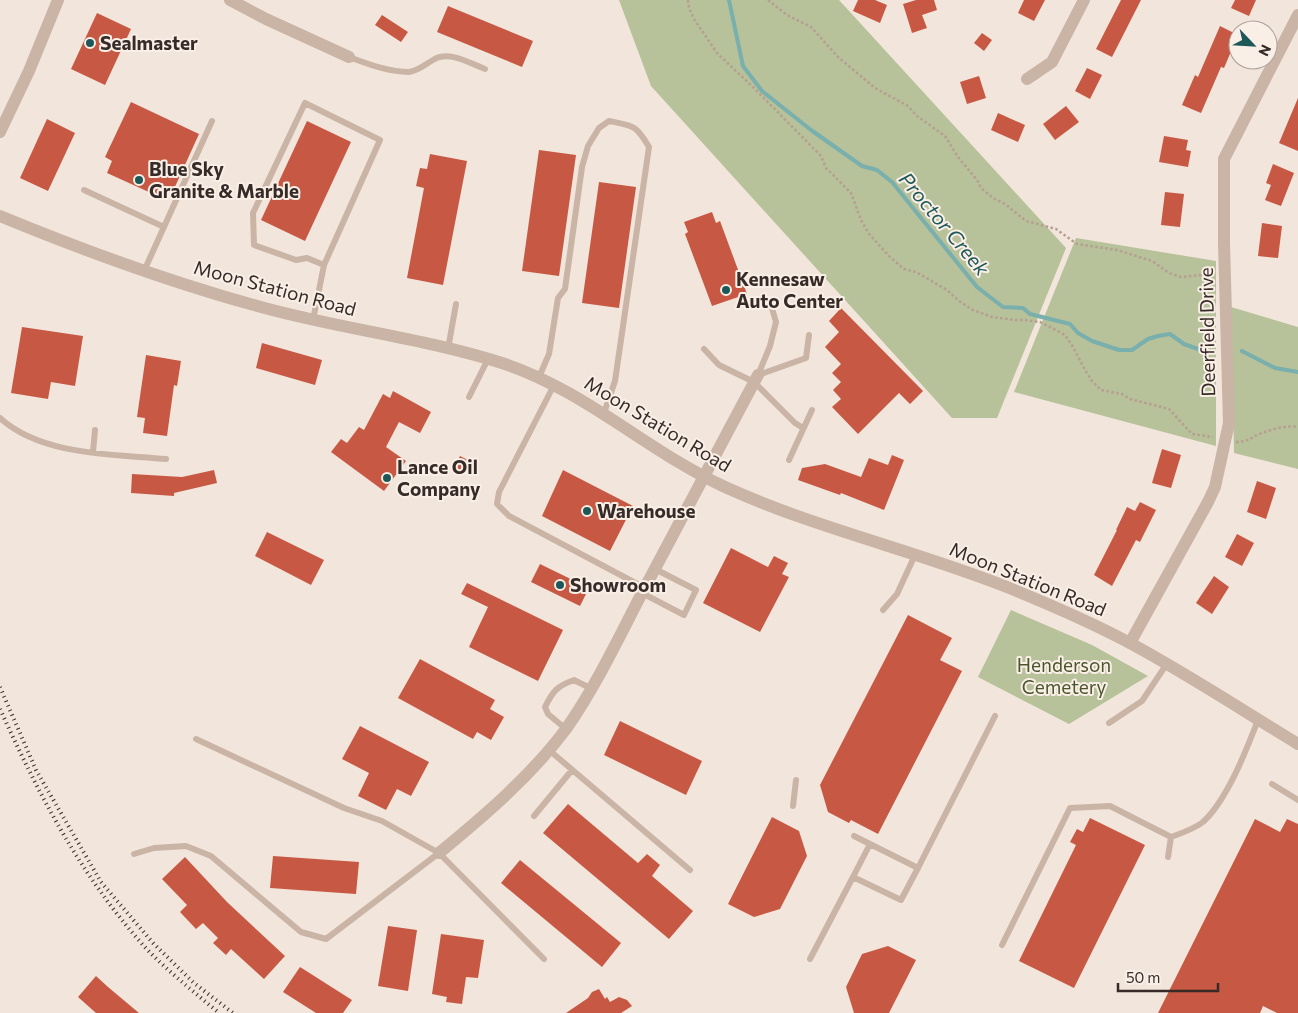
<svg xmlns="http://www.w3.org/2000/svg" width="1298" height="1013" font-family="Commissioner,sans-serif">
<rect width="100%" height="100%" fill="#f2e5db"/>
<path fill="#b7c19a" d="M619 0H839L1066 248 997 418H952L651 86Z
M1076 238 1216 261V446L1014 392Z
M1231 307 1298 327V469L1234 453Z
M1011 610 1092 645 1148 676 1069 724 978 677Z"/>
<g fill="none" stroke-linecap="round" stroke-linejoin="round">
<path stroke="#79afad" stroke-width="4" d="M729 0 743 66 762 91 811 130 862 166 877 170 892 182 977 287 1003 307 1023 308 1030 314 1070 324 1078 333 1092 341 1119 350H1132L1148 339 1158 336 1170 334 1184 344 1206 352
M1242 351 1275 368 1298 372"/>
</g>
<path fill="#c75944" d="M858 0H875L887 5 880 23 853 11Z
M916 0H934L937 10 922 15 927 28 912 33 903 4Z
M1024 0H1045L1034 21 1018 13Z
M1121 0H1141L1112 57 1096 49Z
M1235 0H1256L1249 16 1231 8Z
M448 6 533 41 522 67 437 32Z
M97 13 131 29 105 85 71 69Z
M382 15 408 32 401 42 375 25Z
M1220 26 1238 35 1224 68 1221 67 1201 113 1182 105 1195 75 1198 77Z
M982 33 992 40 984 51 974 43Z
M1087 68 1102 75 1090 99 1075 91Z
M979 76 986 98 967 104 960 82Z
M1298 98V151L1279 143Z
M131 102 199 134 174 189 167 186 162 198 107 173 112 161 105 157Z
M1066 106 1079 122 1055 140 1043 124Z
M998 113 1025 125 1018 142 991 130Z
M47 119 75 133 48 191 20 178Z
M307 121 351 142 305 241 261 220Z
M1164 136 1188 140 1186 150 1191 151 1188 167 1159 162Z
M539 150 576 155 559 276 522 271Z
M430 154 467 161 443 285 407 278 424 188 416 186 420 168 427 169Z
M1273 164 1294 173 1281 206 1265 200 1271 185 1266 183Z
M599 182 636 187 619 308 582 303Z
M1165 192 1184 194 1180 227 1161 225Z
M712 212 716 223 720 221 747 294 712 306 685 234 688 232 684 222Z
M1262 223 1282 226 1278 258 1258 256Z
M841 308 923 391 910 404 899 393 858 434 832 407 841 399 833 390 841 382 832 373 841 364 825 347 839 332 829 321Z
M22 327 83 336 75 386 51 382 48 399 11 393Z
M262 343 322 360 315 385 256 368Z
M146 355 181 361 177 386 174 385 167 436 143 433 145 418 137 417Z
M393 391 431 412 420 433 399 422 386 447 406 461 384 491 331 452 341 439 347 443 359 427 364 430 383 394 390 398Z
M1162 449 1181 455 1171 488 1152 483Z
M892 455 904 460 884 510 841 493 840 495 798 480 802 468 825 464 861 477 869 458 888 465Z
M460 456 470 461 464 472 454 467Z
M214 470 217 483 174 493V496L131 493 132 474 182 477Z
M563 470 633 506 610 551 542 516Z
M1257 481 1276 488 1266 519 1247 512Z
M1140 502 1156 510 1140 542 1136 540 1112 586 1094 575 1117 530H1116L1127 507 1135 511Z
M267 532 324 560 311 585 255 556Z
M1237 534 1254 543 1242 566 1225 557Z
M731 548 768 567 774 556 788 563 782 574 789 577 760 632 703 603Z
M540 564 589 588 580 606 531 582Z
M1214 576 1229 587 1212 614 1196 603Z
M467 583 563 630 538 681 469 647 488 607 461 594Z
M908 615 952 638 940 660 962 671 878 834 851 820 849 823 828 812 820 785Z
M420 659 495 700 490 709 504 717 491 740 477 732 473 739 398 698Z
M620 721 702 761 686 795 604 755Z
M360 726 429 762 411 796 397 789 386 810 358 796 369 773 342 759Z
M568 804 638 863 647 854 660 865 652 876 693 911 669 939 543 833Z
M772 817 799 831 807 856 780 909 754 917 728 904Z
M1090 818 1145 845 1074 988 1019 961 1076 845 1070 842 1077 829 1083 832Z
M1255 819 1280 832 1287 819 1298 824V1013H1277L1263 1006 1260 1013H1158Z
M273 856 359 862 356 894 270 888Z
M185 857 227 902 285 956 264 979 231 949 226 955 213 943 218 938 203 923 196 929 180 912 187 905 162 879Z
M520 860 621 943 602 967 501 883Z
M388 926 417 930 408 991 378 986Z
M441 934 484 940 478 978 466 977 462 1004 446 1002 447 997 432 994Z
M888 946 916 960 889 1013H854L846 987 862 954Z
M300 967 352 1000 343 1013H316L283 992Z
M96 976 108 987 139 1013H96L78 997Z
M599 989 605 999 607 997 610 1002 619 997 627 1000 632 1006 621 1013H566L588 998 592 992Z"/>
<g fill="none" stroke-linecap="round" stroke-linejoin="round">
<path stroke="#b69e91" stroke-width="2.5" stroke-dasharray="2.5 2.5" stroke-linecap="butt" d="M688 0 689 8 694 19 717 53 754 88 821 156 826 168 851 193 861 220 869 234 890 257 904 269 916 272 947 290 959 301 973 310 992 317 1015 320H1025L1040 322 1052 328 1065 335 1073 347 1085 370 1092 381 1101 390 1122 394 1130 399 1169 409 1192 434 1213 437
M768 0 787 15 811 27 838 57 875 88 908 106 917 116 945 136 958 157 977 180 981 188 993 198 1005 204 1026 221 1056 229 1077 244 1117 250 1152 261 1169 273 1181 277 1212 274
M1236 442C1249 442 1251 437 1262 433 1273 429 1286 425 1298 427"/>
<path stroke="#cab4a6" stroke-width="6" d="M349 57C368 64 388 72 409 72 418 71 426 64 433 60 449 50 469 63 485 69
M84 190 164 227
M144 271 212 121
M313 320 324 265 380 140 305 103 253 213 254 245 296 260 307 258 324 265
M448 349 456 304
M704 349 719 365 754 382 795 423 803 428
M758 375 806 358 809 335
M758 375 770 346 776 322 771 305
M539 377 549 354 558 298 565 289 582 167 588 146 599 128 609 121C634 126 636 125 649 147L615 381 604 413
M554 385 499 492 497 504 509 516 645 588
M469 397 488 359
M0 418C42 456 113 454 166 459
M93 452 95 430
M789 460 812 410
M642 593 684 615 696 590 655 569
M883 610 897 594 915 555
M1109 723 1142 701 1166 665
M566 729 548 714 545 707C553 691 557 686 574 680L592 689
M196 739 344 808 382 821 439 853 544 959
M549 750 690 870
M1272 784 1298 800
M793 806 796 780
M534 816 572 770
M854 836 918 868 995 716
M870 844 853 877 901 900 918 868
M134 854 154 848 186 846 211 856 301 932 326 939 439 853
M1168 857 1171 837
M1002 945 1070 808 1110 806 1171 837C1182 833 1194 829 1203 822 1227 800 1246 751 1258 720
M810 959 853 877"/>
<path stroke="#cab4a6" stroke-width="12" d="M230 0 266 19 349 57
M1027 79 1052 62 1084 0
M0 132 29 71 58 0
M1130 643 1208 502 1215 487 1229 423 1224 243V159L1298 15
M439 853C485 815 530 777 566 729 596 686 618 639 642 593 681 521 719 448 758 375"/>
<path stroke="#cab4a6" stroke-width="12" d="M0 216C85 251 172 283 261 307 340 329 424 338 502 363 585 390 647 451 725 487 817 529 918 551 1012 589 1051 605 1091 622 1128 642 1186 673 1242 710 1298 744"/>
<path stroke="#362b27" stroke-width="4" stroke-dasharray="1 4" stroke-linecap="butt" d="M0 687 36 770 101 882 153 943 194 983 233 1013
M0 709C39 795 80 874 143 945 166 970 193 991 219 1013"/>
</g>
<g fill="#1c5857" stroke="#f9efe7" stroke-width="2">
<circle cx="90" cy="43" r="5"/>
<circle cx="139" cy="180" r="5"/>
<circle cx="726" cy="290" r="5"/>
<circle cx="387" cy="478" r="5"/>
<circle cx="587" cy="511" r="5"/>
<circle cx="560" cy="585" r="5"/>
</g>
<g text-anchor="middle" stroke-width="4" stroke-linejoin="round" paint-order="stroke">
<g font-size="19" font-weight="bold" fill="#362b27" stroke="#f9efe7" text-anchor="start">
<text x="100" y="50">Sealmaster</text>
<text x="149" y="176">Blue Sky<tspan x="149" dy="22">Granite &amp; Marble</tspan></text>
<text x="736" y="286">Kennesaw<tspan x="736" dy="22">Auto Center</tspan></text>
<text x="397" y="474">Lance Oil<tspan x="397" dy="22">Company</tspan></text>
<text x="597" y="518">Warehouse</text>
<text x="570" y="592">Showroom</text>
</g>
<g font-size="19" fill="#362b27" stroke="#f9efe7">
<text transform="translate(275 288) rotate(15)" y="7">Moon Station Road</text>
<text transform="translate(1207 332) rotate(-91)" y="7">Deerfield Drive</text>
<text transform="translate(658 424) rotate(31)" y="7">Moon Station Road</text>
<text transform="translate(1028 579) rotate(22)" y="7">Moon Station Road</text>
</g>
<g font-size="19" fill="#49552b" stroke="#f9efe7">
<text x="1064" y="672">Henderson<tspan x="1064" dy="22">Cemetery</tspan></text>
</g>
<g font-size="20" font-style="italic" fill="#1c5857" stroke="#f9efe7">
<text transform="translate(944 224) rotate(50)" y="7">Proctor Creek</text>
</g>
</g>
<g transform="translate(1253 45) rotate(115)"><circle r="24" fill="#f9efe7" stroke="#aba19a"/>
<path d="M0-4L9 19L0 12L-9 19Z" fill="#1c5857"/>
<text y="-8" font-size="14" font-weight="bold" text-anchor="middle" fill="#362b27">N</text>
</g>
<path d="M1118 983v8h100v-8" fill="none" stroke="#362b27" stroke-width="2.5"/>
<text x="1126" y="983" font-size="15" fill="#362b27" stroke="#f9efe7" stroke-width="4" paint-order="stroke">50 m</text>
</svg>
